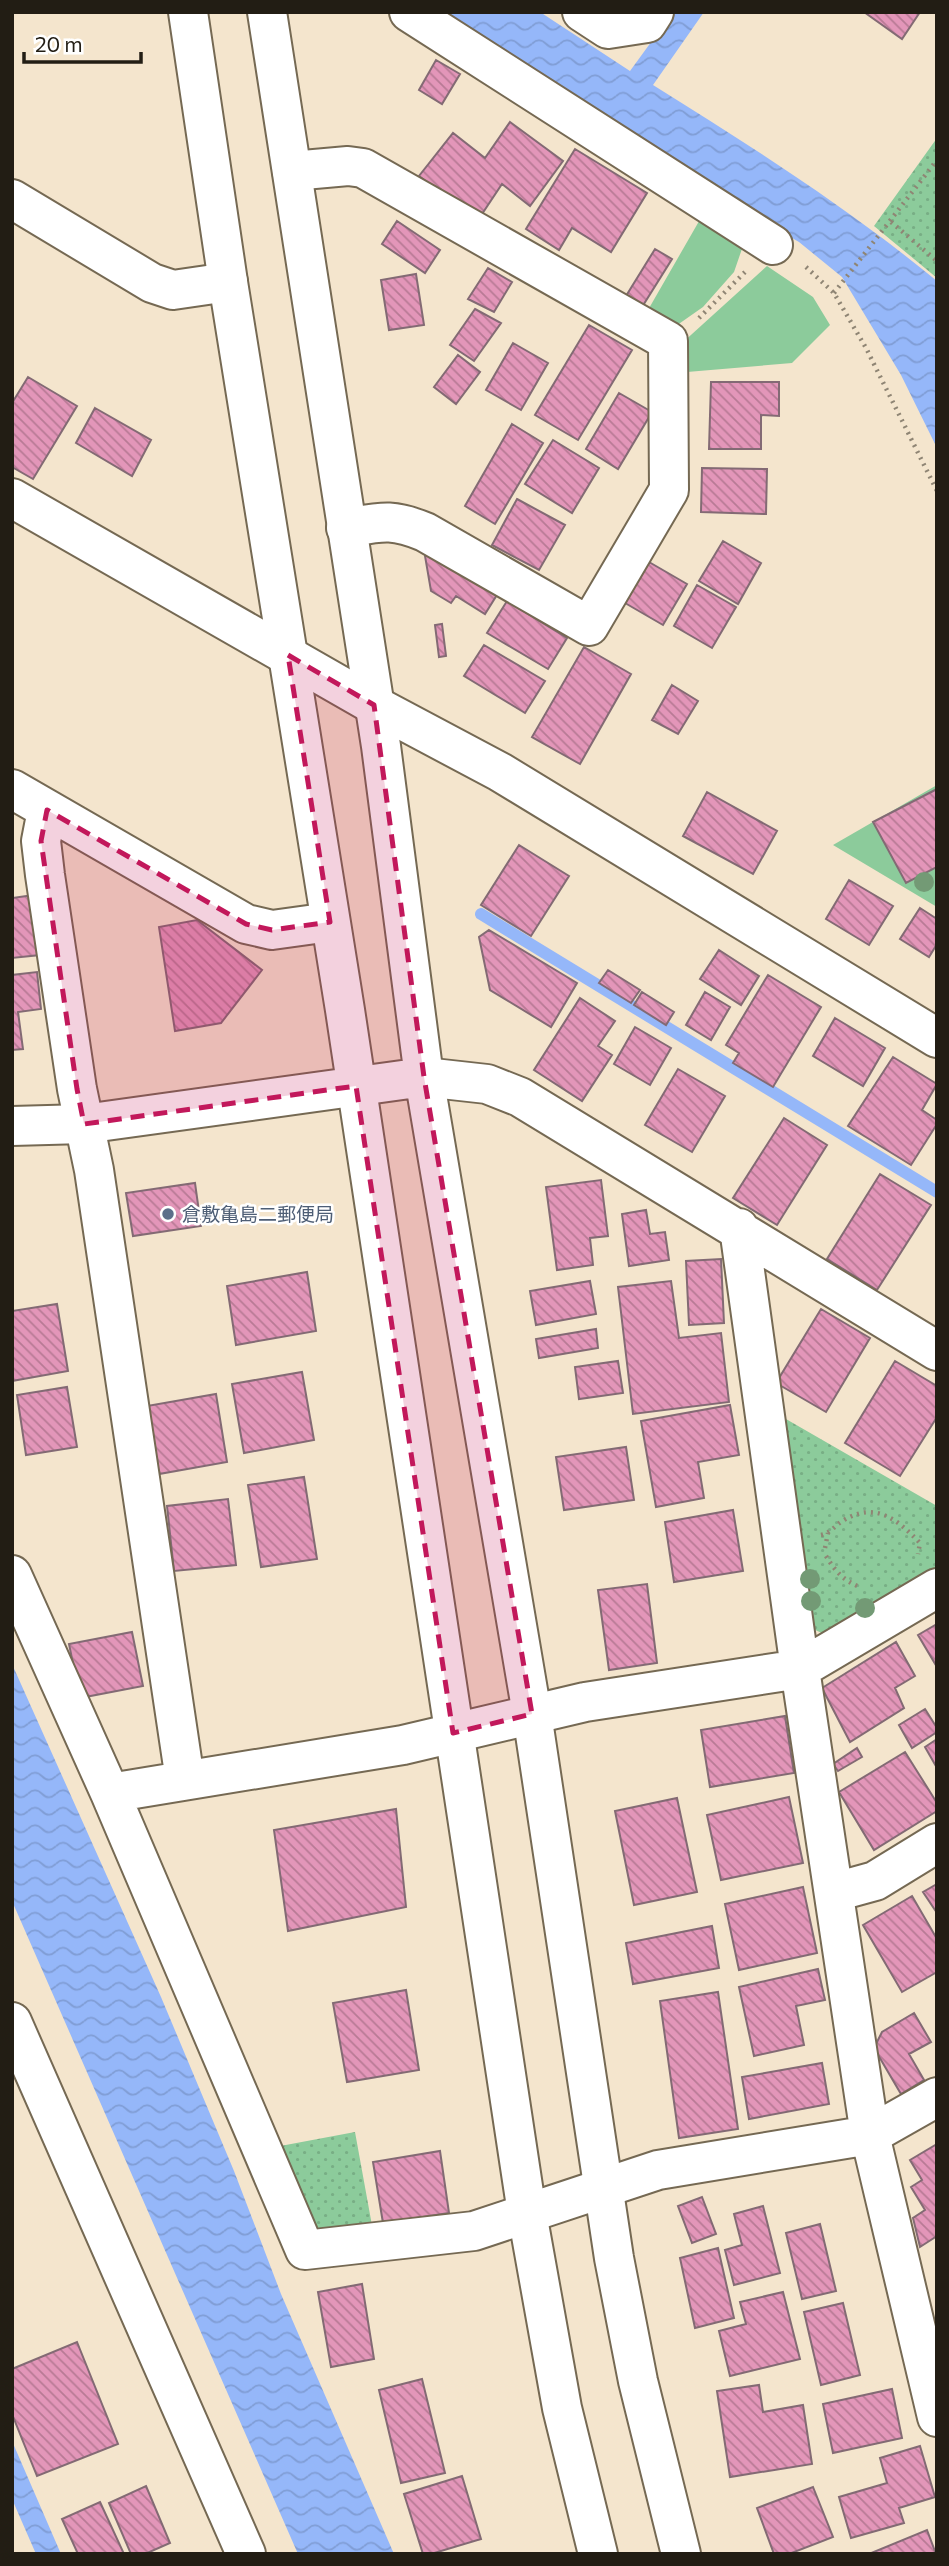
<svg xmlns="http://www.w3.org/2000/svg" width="949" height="2566" font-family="Commissioner,'Noto Sans JP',sans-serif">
<defs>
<pattern id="park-dots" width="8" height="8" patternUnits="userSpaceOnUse" patternTransform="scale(1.75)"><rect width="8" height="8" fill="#8ccb9b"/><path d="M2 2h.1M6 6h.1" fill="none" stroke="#78ae85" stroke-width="1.8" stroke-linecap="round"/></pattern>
<pattern id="water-waves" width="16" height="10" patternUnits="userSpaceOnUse" patternTransform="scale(1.75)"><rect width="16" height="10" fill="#95b7f9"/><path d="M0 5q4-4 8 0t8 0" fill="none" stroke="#809dd5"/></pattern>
<pattern id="building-back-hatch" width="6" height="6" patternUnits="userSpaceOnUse" patternTransform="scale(1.75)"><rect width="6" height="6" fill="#e396b9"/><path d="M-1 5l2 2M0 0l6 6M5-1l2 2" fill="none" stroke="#b87a95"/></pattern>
</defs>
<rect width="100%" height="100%" fill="#f4e5cd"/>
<path fill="#8ccb9b" d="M702 216 744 243 734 272 703 307 673 328 648 310Z
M767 266 813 297 830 325 792 363 687 372 681 344Z
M937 785V907L833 845Z"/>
<path fill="url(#park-dots)" d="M937 138V278L874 226Z
M779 1415 937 1506V1569L826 1635 811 1628Z
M355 2132 373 2231 321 2238 275 2147Z"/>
<path fill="url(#water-waves)" d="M438 12H540L630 71 673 12H704L653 85C751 146 848 208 937 281V448L901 375 842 277 799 242 729 202Z
M12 1664 161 1997 234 2171 281 2294 394 2554H298L12 1901Z
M12 2441 61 2554H36L12 2499Z"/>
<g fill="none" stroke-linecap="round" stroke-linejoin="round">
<path stroke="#95b7f9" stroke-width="12" d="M481 914 937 1192"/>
</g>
<path fill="url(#building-back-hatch)" stroke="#836a74" stroke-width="2" d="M864 12H920L902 39Z
M436 60 460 74 442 104 419 90Z
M510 122 563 161 530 206 502 184 478 220 419 176 453 133 485 158Z
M575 149 647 193 611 252 572 228 559 250 526 229Z
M397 221 440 250 425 273 382 244Z
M655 249 672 259 642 307 626 296Z
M488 268 512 282 494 312 468 299Z
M416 274 424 325 389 330 381 280Z
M475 309 501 323 474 361 450 345Z
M589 325 632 350 578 440 535 415Z
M513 343 548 363 521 410 486 390Z
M458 355 480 372 456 404 434 387Z
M28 377 77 406 33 479 12 467V403Z
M711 382H779V416L761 415V449H709Z
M619 393 652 412 618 469 586 449Z
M95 408 151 440 132 476 76 443Z
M512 424 543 443 495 524 465 506Z
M553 440 599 468 572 513 525 484Z
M702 468 767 469 766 514 701 512Z
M517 499 565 525 539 570 492 545Z
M723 541 761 563 738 604 699 581Z
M429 547 500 590 485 614 456 596 451 603 431 591 425 556Z
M649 562 687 584 663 625 625 603Z
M697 585 736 607 712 648 674 626Z
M507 601 567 638 548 669 487 633Z
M442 624 446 656 439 657 435 625Z
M484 645 545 681 525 713 464 676Z
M584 647 631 674 580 764 532 737Z
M672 685 698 701 678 734 652 720Z
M937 789V867L906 883 873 822Z
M707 792 777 831 753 874 683 836Z
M519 845 569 876 531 936 481 905Z
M849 880 893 906 869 945 826 919Z
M34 895 40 955 12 958V898Z
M920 908 937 919V944L929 957 900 939Z
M197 920 262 970 221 1023 175 1031 159 927Z
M489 930 577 983 551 1027 490 990 479 937Z
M719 950 759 976 741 1005 700 979Z
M608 970 640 990 631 1003 599 983Z
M37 972 41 1009 18 1012 23 1049 12 1050V975Z
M768 975 821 1007 773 1087 733 1063 739 1053 726 1045Z
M642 992 674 1012 666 1025 634 1005Z
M705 992 730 1007 711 1040 686 1025Z
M580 998 615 1021 598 1046 612 1055 582 1101 534 1070Z
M835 1018 885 1048 863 1086 813 1056Z
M635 1027 671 1048 650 1085 614 1064Z
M893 1057 937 1084 922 1110 937 1120V1124L911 1165 848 1126Z
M678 1069 725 1096 692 1152 645 1125Z
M784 1118 827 1145 777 1225 733 1198Z
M880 1174 931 1205 877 1290 827 1259Z
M601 1180 608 1236 590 1238 593 1265 557 1270 546 1187Z
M195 1183 201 1226 133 1236 126 1193Z
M646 1210 650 1234 665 1232 669 1260 629 1266 622 1214Z
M721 1259 724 1323 689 1325 686 1261Z
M307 1272 316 1331 236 1345 227 1286Z
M590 1281 596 1314 536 1325 530 1291Z
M671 1281 679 1338 721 1333 729 1402 633 1414 618 1287Z
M57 1304 68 1371 12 1381V1311Z
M821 1309 870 1338 826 1412 776 1383Z
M596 1329 598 1348 539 1358 536 1339Z
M618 1361 623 1393 579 1399 575 1367Z
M895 1361 937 1386V1417L900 1476 845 1443Z
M302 1372 314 1440 244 1453 232 1384Z
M67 1387 77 1447 26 1455 17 1395Z
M216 1394 227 1462 159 1474 147 1406Z
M730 1405 739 1455 698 1462 704 1498 656 1507 641 1421Z
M626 1447 634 1500 564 1510 556 1457Z
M304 1477 317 1559 261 1567 248 1485Z
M228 1499 236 1565 174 1571 167 1506Z
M733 1510 743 1571 674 1582 665 1522Z
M647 1584 657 1663 609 1670 598 1590Z
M937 1624V1667L918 1635Z
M132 1632 143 1686 80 1698 69 1644Z
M896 1642 915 1676 895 1688 904 1708 850 1742 822 1688Z
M925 1709 937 1728V1732L912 1748 899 1725Z
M785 1716 794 1773 710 1787 701 1730Z
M937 1739V1768L925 1747Z
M857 1748 862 1757 838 1771 833 1764Z
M905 1752 937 1803V1811L874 1850 839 1792Z
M789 1797 803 1863 721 1880 707 1815Z
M677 1798 697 1892 634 1905 615 1811Z
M396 1809 406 1907 288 1931 274 1830Z
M937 1884V1913L923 1892Z
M803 1887 817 1953 739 1970 725 1904Z
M912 1896 937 1939V1972L902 1992 863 1925Z
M712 1926 719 1968 633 1984 626 1943Z
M818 1969 825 2000 796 2006 804 2045 754 2056 739 1987Z
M406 1990 419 2070 347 2082 333 2003Z
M718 1992 738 2129 679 2138 660 2001Z
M914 2013 931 2042 909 2054 924 2080 901 2094 874 2048 882 2032Z
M822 2063 829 2104 749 2119 742 2077Z
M937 2144V2236L920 2247 913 2218 925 2210 911 2187 922 2180 910 2160Z
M440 2151 449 2213 383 2223 373 2162Z
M702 2197 716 2234 692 2243 678 2206Z
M763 2206 780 2273 734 2285 725 2250 742 2245 734 2214Z
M820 2224 836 2291 802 2299 786 2233Z
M718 2248 734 2318 695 2328 680 2258Z
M362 2284 374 2359 331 2367 318 2292Z
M783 2292 800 2359 730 2376 719 2331 746 2324 740 2302Z
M843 2303 860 2375 821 2385 804 2312Z
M77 2342 118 2444 37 2476 12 2414V2369Z
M422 2379 445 2473 401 2483 379 2390Z
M759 2385 763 2412 803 2405 812 2464 730 2477 717 2391Z
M892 2389 902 2438 833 2453 823 2404Z
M920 2446 935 2497 899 2508 904 2523 851 2538 839 2497 887 2483 880 2458Z
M462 2476 481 2539 431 2554H423L404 2494Z
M146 2486 170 2543 145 2554H131L109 2503Z
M813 2487 833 2537 789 2554H774L757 2508Z
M100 2502 124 2554H78L62 2519Z
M927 2530 936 2554H869Z"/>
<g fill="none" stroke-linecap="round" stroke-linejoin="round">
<g stroke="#756953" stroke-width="42">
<path id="street" d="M409 12 773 245
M582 12 608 29 647 23 654 12
M292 171 348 166 363 168 668 341 669 490 589 626 425 532C391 518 381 522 346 528
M12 199 152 283 173 290 228 282
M12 498 374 705 500 772 937 1038
M12 789 246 924 272 930 330 922
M47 810 41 841 45 875 77 1089 94 1170 185 1780
M424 1077 487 1084 520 1097 937 1351
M739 1228 800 1669 870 2135 937 2417
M12 1575 110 1793 305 2250 474 2231 658 2170 870 2135 937 2097
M110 1793 403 1745 585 1702 800 1669 937 1588
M835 1892 875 1881 937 1843"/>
</g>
<g stroke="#756953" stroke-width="42">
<path id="secondary" d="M188 12 228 282 345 1010 527 2213 562 2408 598 2554
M267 12 381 746 424 1077 532 1714 614 2258 638 2381 681 2554
M12 1126 84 1124 424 1077
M12 2022 246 2554"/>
</g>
<path stroke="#8f8574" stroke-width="4.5" stroke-dasharray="2 5" stroke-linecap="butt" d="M891 222 937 261
M806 267 834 293 866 348 937 491
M834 293 937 160
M699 318 745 272
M821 1535C831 1533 835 1525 844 1520 876 1501 898 1520 920 1543L918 1554
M825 1548 828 1533
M826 1556C835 1571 844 1581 860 1587"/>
<use href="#street" stroke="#fff" stroke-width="38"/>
<use href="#secondary" stroke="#fff" stroke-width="38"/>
</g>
<g fill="#739a75">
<circle cx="924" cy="882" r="10"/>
<circle cx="810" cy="1579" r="10"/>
<circle cx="811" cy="1601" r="10"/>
<circle cx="865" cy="1608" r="10"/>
</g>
<path fill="#c2185b" fill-opacity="0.2" stroke="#c2185b" stroke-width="5" stroke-dasharray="14 9" stroke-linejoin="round" d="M288 655 374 705 424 1077 532 1714 453 1733 356 1086 84 1124 77 1089 41 841 47 810 246 924 272 930 330 922Z"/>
<circle fill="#5c6f8a" stroke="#fff" stroke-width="2.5" cx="168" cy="1214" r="7"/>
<g text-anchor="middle" stroke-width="5" stroke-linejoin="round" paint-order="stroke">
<g font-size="19" fill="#4e5e75" stroke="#fff" text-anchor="start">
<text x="182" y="1221">倉敷亀島二郵便局</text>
</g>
</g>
<rect width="949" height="2566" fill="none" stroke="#221d14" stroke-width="28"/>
<path d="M24 52v10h117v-10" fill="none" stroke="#221d14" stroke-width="3.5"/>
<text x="35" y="52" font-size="21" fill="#221d14" stroke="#ffffff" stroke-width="5" paint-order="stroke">20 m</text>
</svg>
